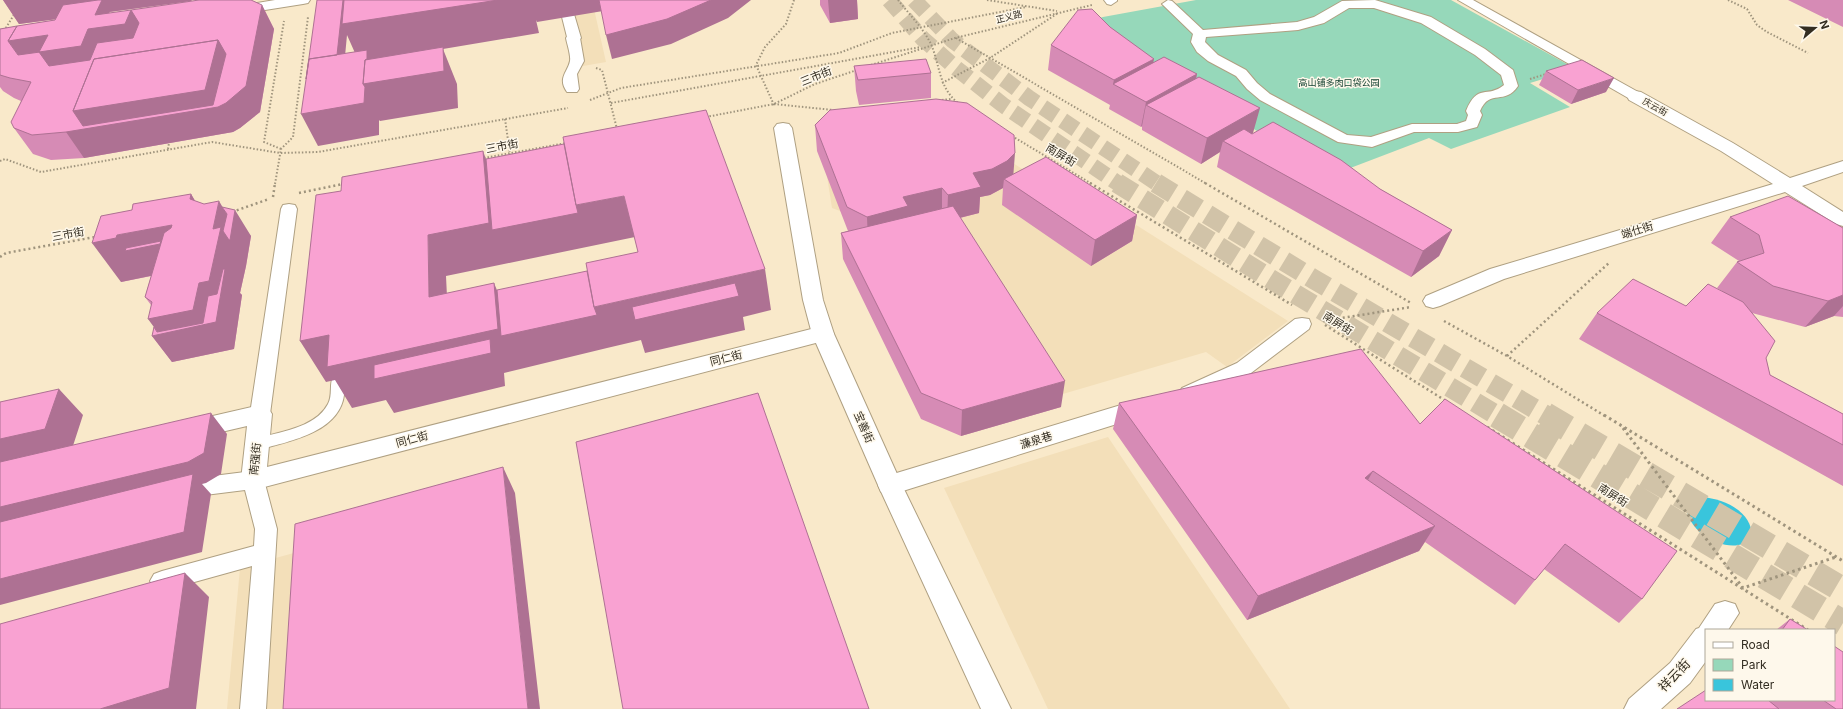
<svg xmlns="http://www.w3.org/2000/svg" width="1843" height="709" font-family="Inter,'Noto Sans SC',sans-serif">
<rect width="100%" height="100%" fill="#f9e9ca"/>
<path fill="#f3dfb9" d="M592 0 606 62 583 66 570 3Z
M954 125 1041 181 1054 173 1288 321 1227 367 1206 352 1056 396 856 231 840 211 832 208 823 151Z
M1108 437 1290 709H1048L944 488Z
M301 551 294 709H227L240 568Z"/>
<path fill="#96d8ba" d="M1196 0H1451L1576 69 1530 83 1570 107 1451 149 1429 138 1332 175 1124 53 1084 23 1103 17Z"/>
<path fill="#39c5dc" d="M1702 497C1725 499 1753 512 1752 538 1732 559 1683 532 1687 504L1693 499Z"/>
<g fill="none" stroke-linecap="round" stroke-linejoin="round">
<path stroke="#d1c3a8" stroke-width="16" stroke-dasharray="16 8" stroke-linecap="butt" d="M889 0 923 39 956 68 1003 105 1119 184
M914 0 952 40 1029 98 1158 184"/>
<path stroke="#d1c3a8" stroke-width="20" stroke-dasharray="20 10" stroke-linecap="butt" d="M1117 183 1277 283 1498 416
M1156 183 1315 280 1547 416"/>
<path stroke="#d1c3a8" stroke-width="26" stroke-dasharray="26 13" stroke-linecap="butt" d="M1497 415 1843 623
M1545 415 1843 590"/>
<g stroke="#afa082" stroke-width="2">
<path id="service" d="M338 375 343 377C346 382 345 389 344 395 339 433 287 442 257 450L252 448 250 444 252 440C276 432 315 429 328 404 333 395 329 384 333 377Z"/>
</g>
<g stroke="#afa082" stroke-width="2">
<path id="pedestrian" d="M1104 0H1117V1L1111 5 1107 4Z
M1168 0 1172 1 1203 30 1297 22 1314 17 1342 1 1375 0 1431 17 1485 49 1513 70 1518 86C1505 106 1490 88 1480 111L1482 115 1477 127 1458 132H1414L1372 147 1338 142 1260 100 1247 89 1236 76 1208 61 1197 52 1191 42 1193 34 1191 32 1162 4ZM1349 8H1374L1421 23 1475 55 1501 75 1504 85C1487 99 1478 82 1466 111L1468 115 1466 121 1457 124H1412L1371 137 1347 135 1270 94 1257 83 1246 70 1218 55 1205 42 1206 37 1298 30 1324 23Z
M1458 0H1473L1640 93 1642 96 1640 99H1630Z
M573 34 578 35 580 38 584 61 577 74 579 89 577 92H567C557 78 568 72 570 61 571 55 567 44 566 38L568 35Z
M289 204 295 205 297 209 270 414 267 419 260 422 253 419 250 414 281 209 283 205Z
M1302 318 1309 319 1311 324 1309 329 1251 373 1196 398 1189 400 1182 398 1179 393 1182 388 1237 363 1295 319Z
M253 471 261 474 264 480 277 529 266 709H240L252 566 162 591 154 588 150 581 154 574 162 571 254 546 255 529 245 490 205 495 178 502 170 499 167 493 170 487 205 477Z"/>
</g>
<g stroke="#afa082" stroke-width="2">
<path id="minor" d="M275 0H310L308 3 303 4 233 15 228 14 226 11 228 8 233 7Z
M569 13 574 14 581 38 578 41H568L562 17 564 14Z
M1635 91 1641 92 1733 143 1790 178 1843 161V172L1802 186 1843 212V226L1836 224 1785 192 1504 279 1440 306 1433 308 1426 306 1423 301 1426 296 1490 269 1773 184 1721 151 1629 100 1627 96 1629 92Z
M823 326 831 329 834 334 831 339 253 490 244 487 241 480 247 426 191 439 183 436 179 430 183 424 191 421 260 405 268 408 272 414 267 467Z
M1144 398 1152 401 1156 407 1152 413 890 495 881 492 878 485 881 478 890 475Z
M1725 601 1735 604 1739 613 1728 630H1706V661L1690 683 1661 709H1624L1629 699 1670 663 1696 629 1699 628 1715 604Z"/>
</g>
<g stroke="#afa082" stroke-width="2">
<path id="tertiary" d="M783 123 789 124 792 128 823 300 834 334 902 485 1011 709H981L878 485 812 334 803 300 774 128 777 124Z"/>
</g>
<path stroke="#9f947d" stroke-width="2" stroke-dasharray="1.5 2" stroke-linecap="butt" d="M898 0C909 14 922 27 930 42 940 63 938 87 958 103
M987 0 1057 11
M1728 0 1747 9 1757 25 1767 32 1808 53
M4 31 15 13
M956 38 1207 184
M871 65 955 38 1092 5
M596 68 602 70 617 129
M1530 79 1546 74
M942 83 990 58 1058 13
M590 100 621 88 839 53 892 33 1026 7
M942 100 951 99
M611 103 921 47
M774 104 833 110
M774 105 756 65 765 47 786 24 794 0
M706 117 774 104 815 84 857 70
M505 119 510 154
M1012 136 1092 184
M168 149 169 143
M281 149 264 142 284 21
M484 158 566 143
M0 161 5 159 41 172 212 142 280 153 318 152 568 108
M275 184 281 149 293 137 308 17"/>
<path stroke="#9f947d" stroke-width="2.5" stroke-dasharray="2 3" stroke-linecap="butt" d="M1090 183 1292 305
M1205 183 1411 303
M299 193 343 184
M273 197 275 183
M232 212 269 199
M0 257 6 253 95 237
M1323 321 1411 307
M1444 321 1507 356 1605 416
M1325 325 1446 401
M1507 356 1610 262"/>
<path stroke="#9f947d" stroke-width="3" stroke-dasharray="2.5 3.5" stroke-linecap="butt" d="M1604 415 1843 561
M1487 427 1808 630
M1623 428 1743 588 1836 557"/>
<use href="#service" fill="#fff" fill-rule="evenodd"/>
<use href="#pedestrian" fill="#fff" fill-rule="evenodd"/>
<use href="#minor" fill="#fff" fill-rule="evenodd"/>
<use href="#tertiary" fill="#fff" fill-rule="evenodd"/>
</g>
<path fill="#d68bb5" d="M3 0H192L191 1 109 12 110 13 262 5 274 29 260 112 240 128 233 132 84 158 51 160 33 154 14 128 21 101 14 98 3 91 0 87V29L55 20 56 19 19 24Z
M820 0H857L858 19 830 23 820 5Z
M1788 0H1843V27Z
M1110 27 1153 63 1197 74 1196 78 1253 133 1252 134 1380 189 1452 230 1439 256 1411 277 1217 167 1220 152 1201 164 1142 130V126L1141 127 1109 109 1110 105 1048 70 1051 45Z
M854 66 931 73V98L859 105 856 91Z
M1546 71 1606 92 1571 104 1539 85Z
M815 125 1014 174 1137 215 1132 241 1091 266 1002 205 1003 188 990 195 980 197 979 213 960 218 1061 407 961 436 921 419 843 259 841 233 848 231 817 151Z
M191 194 195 201 203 204 222 207 251 236 246 266 240 293 242 295 234 349 172 362 152 336 154 327 151 305 145 297 151 276 121 282 132 210Z
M1730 217 1843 228V317L1834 316 1805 327 1752 313 1766 358 1770 375 1843 414V486L1579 339 1597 313 1686 306 1722 291 1717 288 1737 262 1739 261 1711 243Z
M1119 403 1420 424 1642 599 1619 623 1544 569 1515 605 1425 542 1419 551 1247 620 1113 429Z
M1790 619 1808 630H1776Z
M1706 700H1834L1843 709H1677Z"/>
<path fill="#ae7193" d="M3 0H192L191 1 109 12 118 25 131 10 218 40 262 5 274 29 260 112 240 128 233 132 84 158 66 132 36 80 8 41 95 15 96 14 19 24Z
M343 0H600L603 11 537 22 536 20 539 33 443 49 457 84 458 108 380 121 379 120V135L318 146 301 114 363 84 359 62 347 35 342 88 313 93 306 79Z
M711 0H751L728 18 671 44 612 59 606 35Z
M828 0H857L858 19 830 23Z
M1154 59 1149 84H1113L1114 80Z
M1197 74 1192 99 1146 105 1142 126 1141 127 1146 102Z
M1614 78 1606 92 1571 104 1578 90Z
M1260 108 1253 133 1231 146 1223 141 1220 152 1201 164 1207 138Z
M483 151 498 192 576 205 624 196 635 237 446 276 449 338 429 297 428 235Z
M1015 153 1013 179H1004L1003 188 990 195 980 197 979 213 947 221 948 195 973 173Z
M942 188V214L868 243 867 217 903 197Z
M191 194 203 214 190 199Z
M219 201 232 223 235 210 251 236 246 266 240 293 242 295 234 349 172 362 152 336 159 334 148 319 213 229Z
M1137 215 1132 241 1091 266 1095 240Z
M172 225 189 268 121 282 92 243 117 235Z
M1452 230 1439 256 1411 277 1423 251Z
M765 269 771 310 743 317 745 330 645 353 641 340 607 348 504 373 505 386 394 413 386 400 352 408 335 380 326 382 300 341 494 283 511 324 594 307Z
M1843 295V306L1834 316 1805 327 1828 301Z
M1065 381 1061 407 961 436 962 410Z
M59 389 83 415 70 455 0 471V439Z
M211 413 227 434 221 474 206 483 202 484 211 494 202 552 0 605V507Z
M503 467 515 493 540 709H528Z
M1373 471 1359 496 1365 478Z
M1435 526 1419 551 1247 620 1258 596Z
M185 573 209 597 196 709H100Z"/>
<path fill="#f9a2d2" stroke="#ae7193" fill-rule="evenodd" d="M98 0H102L95 15 131 10 125 24 88 29 81 46 39 52 48 35 8 41 17 26 55 20 63 5Z
M199 0H251L262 5 246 86 226 103 218 107 66 132 32 135 14 128 11 122 31 82 10 78 0 75V29L17 26 8 41 18 55 40 52H39L49 66 90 60 97 43 133 38 139 23 131 10ZM218 40 226 54 213 105 83 126 73 111 94 59Z
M317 0H343L337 55 309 59 306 79Z
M344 0H498L342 24Z
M599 0H711L667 19 606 35Z
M1092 9 1110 27 1154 59 1114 80 1051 45 1078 10Z
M218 40 205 90 73 111 94 59Z
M443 47 444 71 363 84 365 60Z
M367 50V59L365 60 363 84 365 87 364 103 301 114 309 59Z
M1164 57 1197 74 1146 102 1113 84Z
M926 59 931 73 858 80 854 66Z
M1582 60 1614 78 1578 90 1546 71Z
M1199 77 1260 108 1207 138 1146 105Z
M936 99 967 103 1014 135 1015 153 1007 161 992 169 973 173 981 187 948 195 942 188 903 197 908 206 867 217 847 207 815 125 830 110Z
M706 110 765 269 594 307 586 263 638 252 624 196 576 205 563 137Z
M1273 122 1341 160 1380 189 1452 230 1423 251 1223 141 1244 129 1252 134Z
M564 144 576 205 578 213 492 230 486 159Z
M483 151 489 223 428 235 429 297 494 283 498 329 327 367 329 335 300 341 316 195 341 191 342 177Z
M1046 157 1137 215 1095 240 1004 179Z
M191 194 190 199 204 204 219 201 213 229 221 227 209 281 199 283 193 310 148 319 152 302 145 297 164 233 171 228 172 225 117 235 116 238 92 243 101 216 132 210 133 204Z
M1788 196 1843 228V295L1828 301 1773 286 1737 262 1764 253 1759 235 1730 217Z
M953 206 1065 381 962 410 921 393 841 233Z
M222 207 235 210 230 240H229L223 231 227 214Z
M161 241 160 244 125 251 126 248Z
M223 269H225L216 322 152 336 154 327 157 332 203 323 208 296 217 294Z
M587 271 594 307 597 315 501 336 497 290Z
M1633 279 1686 306 1708 284 1743 302 1775 341 1766 358 1770 375 1843 414V445L1597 313Z
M735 283 739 296 635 320 632 307Z
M490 339 491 353 374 379V365Z
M1361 349 1420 424 1445 399 1677 551 1642 599 1565 544 1535 580 1373 471 1365 478 1435 526 1258 596 1119 403Z
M59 389 45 429 0 439V402Z
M758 393 869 709H623L576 442Z
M211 413 204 453 188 462 0 507V462Z
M503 467 528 709H283L295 524Z
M193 474 184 532 0 579V522Z
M185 573 169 688 100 709H0V624Z
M1790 619 1808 630H1782Z
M1834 646 1843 652V709H1836L1823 700H1834Z
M1706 690V700H1768L1779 709H1677Z"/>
<g text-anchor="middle" stroke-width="3" stroke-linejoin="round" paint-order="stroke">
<g font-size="9" fill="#332d21" stroke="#fef8eb">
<text transform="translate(1009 17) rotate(-14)" y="3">正义路</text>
<text transform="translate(1655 107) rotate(29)" y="3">庆云街</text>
</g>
<g font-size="9" fill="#0d3c2b" stroke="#fef8eb">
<text x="1339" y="86">高山铺多肉口袋公园</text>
</g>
<g font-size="11" fill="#332d21" stroke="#fef8eb">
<text transform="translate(816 76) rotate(-22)" y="4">三市街</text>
<text transform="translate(502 146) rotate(-11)" y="4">三市街</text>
<text transform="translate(1061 155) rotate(31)" y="4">南屏街</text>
<text transform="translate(1637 230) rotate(-17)" y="4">端仕街</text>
<text transform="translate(68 234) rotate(-10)" y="4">三市街</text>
<text transform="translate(1338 323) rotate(32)" y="4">南屏街</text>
<text transform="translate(726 358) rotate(-14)" y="4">同仁街</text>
<text transform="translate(864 427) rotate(66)" y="4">宝善街</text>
<text transform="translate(412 439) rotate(-15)" y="4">同仁街</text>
<text transform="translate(1036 440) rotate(-17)" y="4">濂泉巷</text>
<text transform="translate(255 459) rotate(-84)" y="4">南强街</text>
<text transform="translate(1613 495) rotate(32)" y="4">南屏街</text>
</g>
<g font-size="13" fill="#332d21" stroke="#fef8eb">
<text transform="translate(1674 675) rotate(-46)" y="5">祥云街</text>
</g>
</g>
<rect x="1705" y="629" width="130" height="72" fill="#fef8eb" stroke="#ada79a"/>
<rect x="1713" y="642" width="20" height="6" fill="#ffffff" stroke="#ada79a"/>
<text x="1741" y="649" font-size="12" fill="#332d21">Road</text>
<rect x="1713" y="659" width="20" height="12" fill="#96d8ba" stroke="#ada79a"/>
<text x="1741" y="669" font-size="12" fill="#332d21">Park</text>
<rect x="1713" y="679" width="20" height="12" fill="#39c5dc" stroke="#ada79a"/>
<text x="1741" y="689" font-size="12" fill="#332d21">Water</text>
<g transform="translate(1815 28) rotate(71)" stroke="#fef8eb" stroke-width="3" paint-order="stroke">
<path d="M0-3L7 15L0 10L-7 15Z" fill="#332d21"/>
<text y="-6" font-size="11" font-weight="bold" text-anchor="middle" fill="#332d21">N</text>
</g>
</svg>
